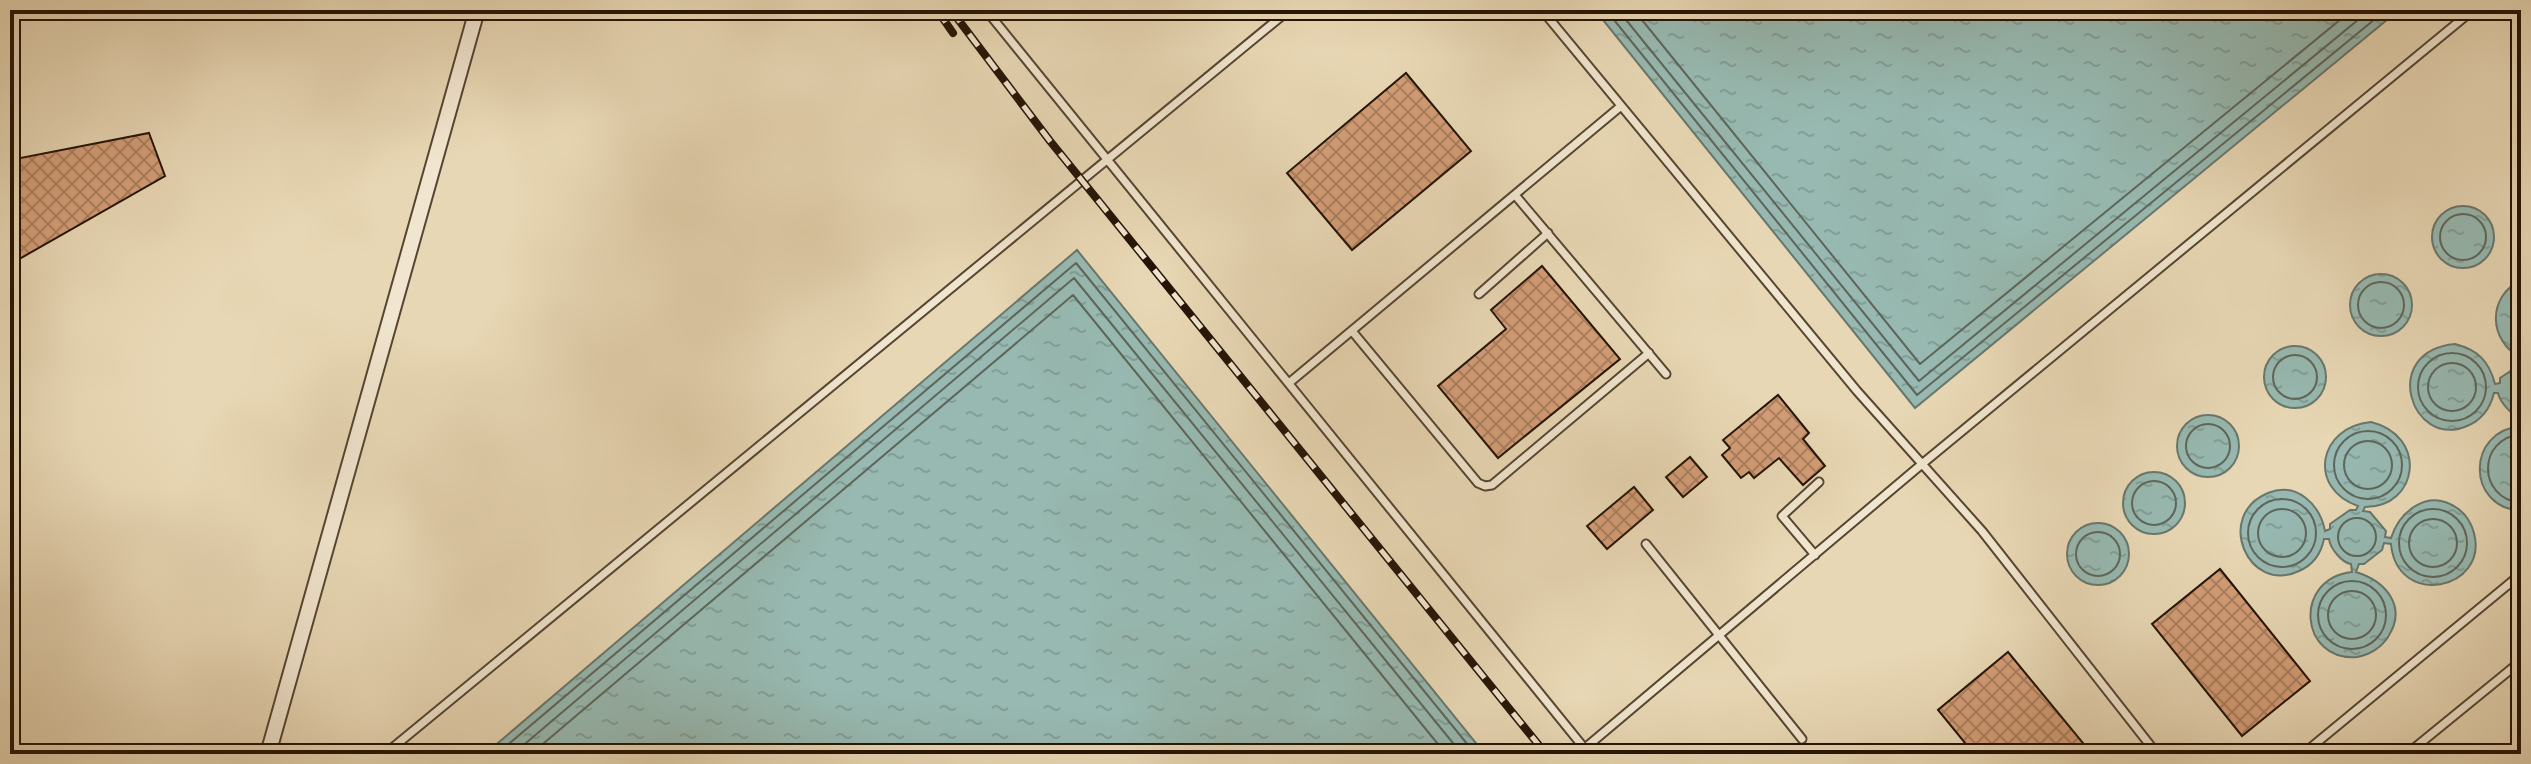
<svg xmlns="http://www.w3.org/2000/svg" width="2531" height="764" font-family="'Libre Bodoni',serif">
<defs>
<pattern id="water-ripples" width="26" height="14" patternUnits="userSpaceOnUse" patternTransform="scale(2)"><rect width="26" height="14" fill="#97b9b1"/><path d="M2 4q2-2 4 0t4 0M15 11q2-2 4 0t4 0" fill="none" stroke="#829e97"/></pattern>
<pattern id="building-cross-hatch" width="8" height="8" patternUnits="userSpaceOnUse" patternTransform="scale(2)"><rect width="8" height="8" fill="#d39d76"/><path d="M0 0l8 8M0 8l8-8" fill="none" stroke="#ab7f5f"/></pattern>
</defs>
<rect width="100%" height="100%" fill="#e8d7b4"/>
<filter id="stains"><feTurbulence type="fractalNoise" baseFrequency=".0025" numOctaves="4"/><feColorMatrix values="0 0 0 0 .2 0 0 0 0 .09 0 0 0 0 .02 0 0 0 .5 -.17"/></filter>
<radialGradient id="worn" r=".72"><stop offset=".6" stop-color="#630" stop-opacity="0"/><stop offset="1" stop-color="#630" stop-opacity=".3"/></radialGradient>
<path fill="url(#water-ripples)" stroke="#69776c" stroke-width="2" d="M1595 10H2399L1915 408Z
M2432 237a31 31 0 1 1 62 0a31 31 0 1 1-62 0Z
M1077 250 1480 748 1473 754H485Z
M2350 305a31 31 0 1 1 62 0a31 31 0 1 1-62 0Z
M2521 280V358C2488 340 2487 297 2521 280Z
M2455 344C2478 350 2489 361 2495 384L2500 383V378L2521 364V418C2512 416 2500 402 2498 393H2494C2490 409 2482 420 2467 426 2411 450 2379 351 2455 344Z
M2264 377a31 31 0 1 1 62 0a31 31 0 1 1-62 0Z
M2177 446a31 31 0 1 1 62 0a31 31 0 1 1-62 0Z
M2371 422C2428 436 2419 507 2365 507L2363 511 2370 512 2386 531 2385 537 2391 538C2400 511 2428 488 2457 508 2466 514 2471 522 2474 533 2489 590 2397 609 2391 544L2384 543 2382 550 2364 564H2359L2356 572C2385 581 2408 606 2388 637 2381 648 2369 655 2357 657 2300 662 2292 579 2352 572L2351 564C2342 563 2330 548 2329 539H2324C2321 554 2313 565 2299 571 2248 595 2214 515 2268 493 2297 481 2320 505 2325 531L2330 529V524L2350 510H2356L2358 506C2307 488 2318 427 2371 422Z
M2521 426V511C2466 507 2466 431 2521 426Z
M2123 503a31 31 0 1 1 62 0a31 31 0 1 1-62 0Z
M2067 554a31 31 0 1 1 62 0a31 31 0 1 1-62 0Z"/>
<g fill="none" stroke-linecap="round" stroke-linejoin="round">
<path stroke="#5e665b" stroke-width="2" d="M1606 10 1917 395 2386 10
M1618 10 1919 381 2370 10
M1634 10 1920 364 2352 10
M2440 237a23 23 0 1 1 46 0a23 23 0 1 1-46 0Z
M2358 305a23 23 0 1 1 46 0a23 23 0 1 1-46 0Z
M2418 387a34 34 0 1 1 68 0a34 34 0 1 1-68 0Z
M2273 377a22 22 0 1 1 44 0a22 22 0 1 1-44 0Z
M2428 387a24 24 0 1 1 48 0a24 24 0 1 1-48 0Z
M2186 446a22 22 0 1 1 44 0a22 22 0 1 1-44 0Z
M2334 465a34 34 0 1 1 68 0a34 34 0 1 1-68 0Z
M2521 434C2477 439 2477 498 2521 503
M2344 465a24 24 0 1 1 48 0a24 24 0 1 1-48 0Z
M2132 503a22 22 0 1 1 44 0a22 22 0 1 1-44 0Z
M2248 533a34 34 0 1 1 68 0a34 34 0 1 1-68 0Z
M2399 543a34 34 0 1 1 68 0a34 34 0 1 1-68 0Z
M2258 533a24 24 0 1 1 48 0a24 24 0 1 1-48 0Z
M2338 537a19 19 0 1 1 38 0a19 19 0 1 1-38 0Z
M2409 543a24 24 0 1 1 48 0a24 24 0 1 1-48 0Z
M2076 554a22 22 0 1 1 44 0a22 22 0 1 1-44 0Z
M2318 615a34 34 0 1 1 68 0a34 34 0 1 1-68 0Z
M2328 615a24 24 0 1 1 48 0a24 24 0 1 1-48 0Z
M497 754 1076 263 1468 745 1469 754
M513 754 1074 278 1457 748 1458 754
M531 754 1073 295 1446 754"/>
</g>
<path fill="url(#building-cross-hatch)" stroke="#251405" stroke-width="2" d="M1406 73 1471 151 1352 250 1287 173Z
M149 133 165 176 14 262 10 253V160Z
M1542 266 1620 359 1498 458 1438 386 1506 329 1491 310Z
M1778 395 1809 433 1803 439 1825 466 1803 485 1779 458 1754 478 1749 472 1741 478 1722 455 1730 448 1723 440Z
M1690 457 1707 477 1683 497 1666 477Z
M1634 487 1653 510 1607 549 1587 526Z
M2220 569 2310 681 2242 736 2152 624Z
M2008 652 2092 754H1974L1938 710Z"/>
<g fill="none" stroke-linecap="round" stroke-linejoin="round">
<g stroke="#564531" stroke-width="11">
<path id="lane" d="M986 10 1589 754
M1542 10 1857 391 1982 531 2157 754
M1515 195 1666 374
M1479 294 1548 233
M1352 331 1478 483 1485 486 1492 485 1649 353
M1289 383 1621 106
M1646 544 1802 739
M1815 555 1782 516 1819 482
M385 754 1289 10
M1578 754 1922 464 2473 10
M2303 754 2521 574
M2407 754 2521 661"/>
</g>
<g stroke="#564531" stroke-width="18">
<path id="street" d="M268 754 477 10"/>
</g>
<use href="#lane" stroke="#f0e5ce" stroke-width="7"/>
<use href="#street" stroke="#f0e5ce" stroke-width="14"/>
<g stroke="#251405" stroke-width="8">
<path id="rail" d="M937 10 953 33
M951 10 1050 141 1546 754"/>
</g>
<use href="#rail" stroke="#f0e5ce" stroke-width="5" stroke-dasharray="15" stroke-linecap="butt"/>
</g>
<rect width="2531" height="764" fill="none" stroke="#e8d7b4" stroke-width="40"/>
<rect x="12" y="12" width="2507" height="740" fill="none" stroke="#251405" stroke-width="4"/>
<rect x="20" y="20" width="2491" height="724" fill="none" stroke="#251405" stroke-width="2"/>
<rect width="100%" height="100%" filter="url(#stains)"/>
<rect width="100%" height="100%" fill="url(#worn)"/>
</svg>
